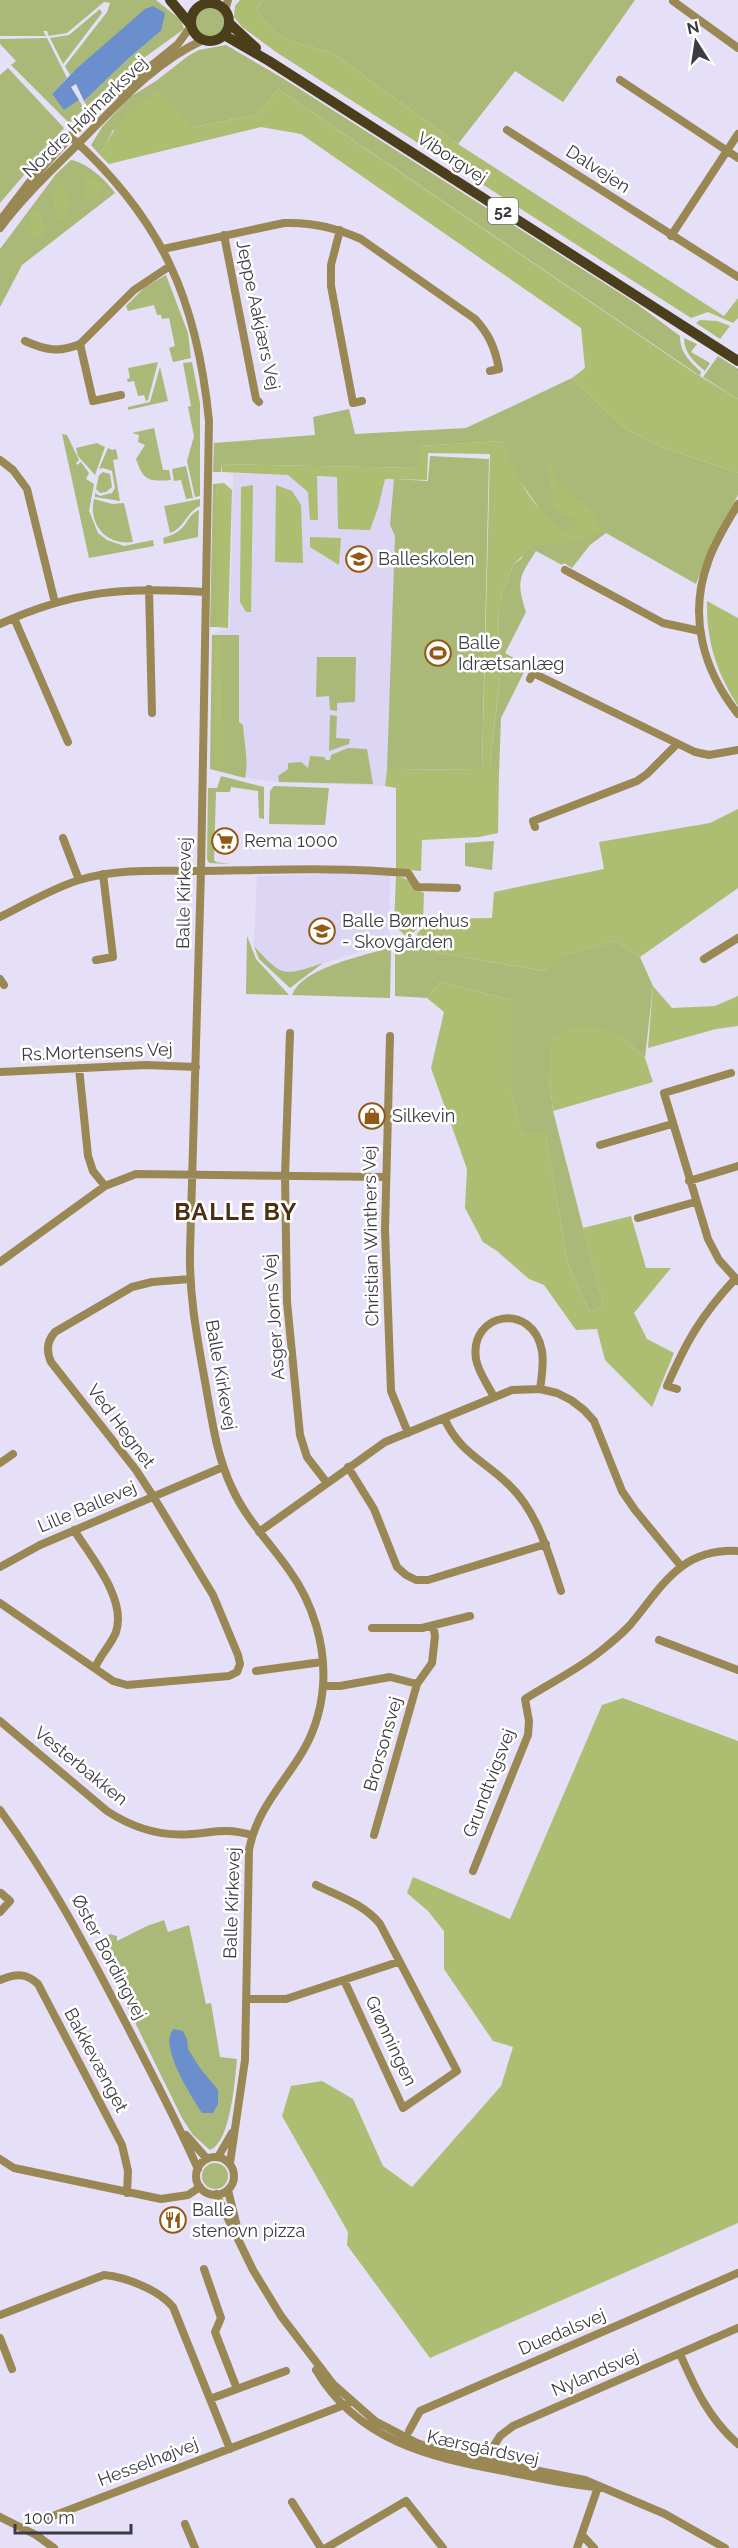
<svg xmlns="http://www.w3.org/2000/svg" width="738" height="2548" font-family="Raleway,sans-serif">
<rect width="100%" height="100%" fill="#e5e0f7"/>
<path fill="#dcd5f3" d="M233 473 430 481 385 786 279 782 245 778 210 769 212 635 230 627Z
M329 874H390L389 943 292 973 274 968 254 946 257 876Z"/>
<path fill="#aab878" d="M0 0H156L181 20 184 29 134 65 87 106 84 101 130 57 161 31 75 70 70 75 65 66 107 12 110 3 104 2 67 33 49 36 47 31H43L46 36H0Z
M263 0H635L563 102 515 71 458 144 332 53 297 43 275 33 256 10Z
M194 22a15 15 0 1 1 30 0a15 15 0 1 1-30 0Z
M100 9 102 13 63 64 50 38 69 35Z
M47 38 67 78 52 94 64 109 79 100 84 109 69 123 11 65 16 61 0 44V39Z
M226 45 284 79 637 304 680 336C680 353 690 361 701 372L700 376 278 89 258 114 194 127 113 130 100 155 91 145 102 127 130 97 156 81 188 56 199 50Z
M8 68 64 128 0 203V75Z
M71 160C86 162 106 180 115 193L22 265 0 307V249L56 174Z
M166 275 188 333 191 358 173 362 169 348 175 346 169 318 162 319 161 315H157L154 305 128 311 126 306 145 287Z
M684 338 697 344 691 352 710 363 705 371C694 362 684 353 684 338Z
M718 356 738 369V399L703 377Z
M158 362 148 400 146 401 144 395 138 396 134 381 128 382 127 379 130 378 128 368Z
M192 362 200 403V496L195 497 187 461 194 436 188 407 191 406 183 363Z
M160 367 168 401 128 410V407L150 402Z
M572 378 624 428 659 446 738 473V495L711 545 696 584 606 533 590 545 572 568 564 563 562 565 536 551C519 577 516 581 526 612L505 653 527 666 501 718 499 773 490 765 500 676 498 606 513 565 521 559 545 517 513 471 503 441 420 446 419 468 222 464 221 472H213L214 443 315 435 313 417 349 409 355 434 466 428Z
M154 428 163 470H169L171 480C148 482 143 480 136 459L145 445 138 442 139 435 132 433Z
M62 434 67 435 79 460 76 463 77 465 81 462 89 473 86 479 94 484 89 511 98 533 107 540 124 546 153 540 154 546 89 558Z
M97 443 105 447 95 475 78 456 76 448Z
M108 448 112 450 116 449 118 459 113 460 120 501 95 497V493L100 496 112 493 115 488 112 471 103 468 99 469Z
M430 456 489 459 482 769 387 770 395 536 390 525 394 479 428 481Z
M186 466 193 498 186 499 181 480 174 481 172 469Z
M103 472 110 474 112 487 106 492 100 493 96 489 99 475Z
M224 483 218 486 216 494V627H210L213 484Z
M94 499 112 504 124 503 133 542C107 546 88 525 94 499Z
M200 499V506C186 512 185 528 170 533L164 506Z
M199 510 198 537 164 544 163 538C190 531 184 516 199 510Z
M212 635H239V722L243 725C244 743 249 760 245 778L210 769Z
M317 657H356L355 702 337 703V711L330 710 329 696 316 697Z
M330 715 337 716 336 738 350 739 349 744 329 751Z
M348 748 367 749 373 784 279 782 278 776 288 769V763L301 762 308 768 310 756 324 757 326 760H330L331 755Z
M221 776 264 787V819L259 818 258 791 231 787 230 792H216L214 860 216 862 230 864 209 863 207 859 208 788H217Z
M274 786 329 788 325 825 269 824 270 791Z
M494 841 492 870 465 866V843Z
M247 936 256 959 289 995 246 994Z
M413 940 438 953 544 971 561 956 616 941 640 957 653 986 645 1058 622 1037 549 1076 553 1111 603 1305 590 1312 568 1264 546 1135 522 1133 511 1091V1000L440 982 427 998 395 996V948Z
M254 946C283 978 283 976 323 963L290 988 259 959Z
M388 948 391 950 390 998 292 995C303 967 361 957 388 948Z
M164 1920 168 1932 189 1925 206 2004 211 2003 220 2057 237 2059C235 2079 231 2142 210 2150L193 2135 182 2118 96 1943C104 1936 107 1932 117 1936V1941L147 1926Z
M202 2176a13 13 0 1 1 26 0a13 13 0 1 1-26 0Z"/>
<path fill="#adbd72" d="M240 0H263L256 10 275 33 297 43 332 53 458 144 724 316 738 298V318L733 323 708 312 691 318 276 52 242 27 234 17 235 6Z
M278 89 693 372 738 399V473L659 446 624 428 572 378 585 368 581 328 301 134 261 127 109 164 100 155C118 120 127 113 158 90L194 127 258 114Z
M88 175 102 184 99 196 93 201 85 199 84 177Z
M62 181C68 192 72 210 64 221L58 219 53 201 58 182Z
M34 210H40L44 227V235L39 239 31 233 30 219Z
M700 320 717 321 730 326 720 339 696 323Z
M503 441C516 478 532 508 564 531L573 528 576 521 554 508 547 468 549 454 558 484 594 513 601 532 573 543 533 546 513 565 498 606 500 676 490 764 499 773 498 833 479 837 422 840 421 871 396 869V788L385 786 387 770 482 769 490 454 428 453 427 480 385 479 378 508 370 530 338 529 337 477 317 476 318 520H310L308 492 288 475 222 472V464L419 468V446Z
M224 483 232 490 228 628 216 627V494L218 486Z
M253 485 251 612H246L240 602 241 487Z
M276 485 292 491 301 505 303 563 275 562Z
M310 537 341 538 339 565 310 547Z
M707 601 738 618V706C717 673 706 641 707 601Z
M220 638 225 769 215 766 214 639Z
M738 809V888L640 957 616 941 562 956 544 971 438 953 413 940 428 919 492 918 494 892 604 869 599 842 710 823Z
M396 876C410 877 412 887 424 893L423 921 408 939 394 924Z
M440 982 511 1000V1091L522 1132 546 1134 568 1264 590 1312 603 1305 583 1228 631 1216 646 1268H671L634 1313 647 1339 674 1353 652 1407 605 1360 597 1329 576 1330 544 1285 529 1279 497 1251 483 1242 465 1208 467 1169 431 1068 444 1012 427 998Z
M653 986 672 1008 715 1006 738 996V1026L716 1029 648 1048Z
M594 1025 622 1037 645 1058 653 1082 553 1111 549 1076 551 1038 572 1027Z
M623 1698 738 1741V2223L430 2358 347 2245 348 2232 282 2116 291 2086 322 2081 353 2099 383 2166 412 2187 501 2086 513 2047 493 2041 444 1969V1931L428 1911 407 1893 413 1877 510 1919 602 1705Z"/>
<path fill="#6a8fcc" d="M153 6 165 13 161 31 130 57 84 101 76 84 71 87 79 100 64 110 52 94 75 70 145 9Z
M174 2029 183 2031 187 2039 188 2049 200 2068 218 2090V2104L213 2113H202C192 2097 157 2044 174 2029Z"/>
<g fill="none" stroke-linecap="round" stroke-linejoin="round">
<path stroke="#998754" stroke-width="8" d="M673 1 738 48
M211 2 214 0
M225 10 228 0
M620 80 738 158
M507 130 738 277
M70 136C162 219 197 299 209 421L201 871 190 1251C189 1298 198 1342 206 1387 212 1421 217 1457 232 1488 246 1519 270 1543 289 1570 313 1603 326 1646 323 1686 321 1712 312 1738 298 1759 278 1790 256 1813 249 1850L245 2060 230 2163
M2 218 32 179 89 116 178 44 191 26
M0 228C23 197 52 170 79 143 117 105 153 63 203 40
M340 230 331 265V286L353 403 362 401
M224 235 256 399 259 402
M671 236 738 134
M163 249 284 223C312 222 335 227 361 239L475 319C489 334 495 348 499 369L490 371
M25 341C45 350 59 353 80 344L134 290 170 266
M80 344 93 401 121 395
M0 460 13 470 27 489 55 603
M738 504C727 523 715 541 708 562 688 616 703 670 738 714
M565 570 663 623 700 631
M149 589 152 713
M14 618 68 742
M0 624C74 590 126 587 205 592
M530 679 533 673 695 752 709 755 738 750
M535 827 533 821 637 781 647 774 676 745
M63 838 79 880
M0 917C26 904 51 889 79 880 119 868 160 871 202 871 271 870 340 867 408 873L417 887 457 888
M704 959 738 938
M96 960 113 957 103 874
M0 979 4 985
M290 1033 285 1176 287 1302 300 1435 307 1457 327 1483
M390 1036 385 1230 391 1391 408 1433
M79 1068 88 1156 93 1171 105 1186
M0 1072 146 1065 196 1067
M731 1073 664 1093 708 1239 719 1260 738 1281
M600 1145 672 1124
M689 1181 738 1166
M638 1218 695 1202
M0 1262 105 1186 136 1174 385 1177
M677 1389 667 1386C687 1340 701 1316 735 1279
M494 1397C488 1385 478 1372 476 1359 469 1312 533 1301 542 1351 544 1363 542 1376 540 1389
M444 1418C460 1453 482 1459 508 1484 538 1512 548 1553 561 1591
M0 1463 13 1454
M348 1467 374 1509 397 1567 406 1575 416 1580H428L546 1544
M74 1530C91 1557 127 1599 116 1632 111 1645 100 1655 95 1668
M259 1532 385 1442 512 1390 540 1389 557 1393 571 1400 584 1410 594 1421 622 1491 635 1510 681 1566
M0 1567 40 1545 223 1467
M0 1603 113 1681 127 1685 229 1676 237 1672 240 1664 238 1655 213 1595 153 1496 136 1470 51 1362C46 1351 47 1341 55 1332L132 1287 152 1282 190 1279
M372 1628H422L470 1616
M659 1640 738 1670
M256 1671 322 1662
M323 1686H340L390 1677 417 1684
M0 1721 107 1811C133 1828 161 1837 192 1834 217 1832 225 1828 252 1835
M0 1810C50 1878 84 1943 123 2018 149 2068 175 2117 198 2169
M374 1835 417 1684 432 1663 435 1636 433 1625
M473 1871 528 1735 529 1721 525 1699C550 1683 579 1669 602 1650 612 1642 622 1634 630 1625 662 1587 680 1548 738 1551
M316 1885C338 1896 364 1904 380 1924L457 2071 403 2108 344 1980
M0 1912 10 1901 1 1893
M0 1980C15 1974 25 1972 38 1984L122 2145 128 2171 127 2193
M247 1999H286L398 1962
M186 2135 207 2159
M218 2157 232 2133
M196 2176a19 19 0 1 1 38 0a19 19 0 1 1-38 0Z
M0 2159 14 2168 161 2199 188 2195 200 2187
M228 2190 239 2235
M216 2194 253 2270 281 2316 333 2384 375 2421 417 2443 447 2453 585 2480 665 2514 725 2548
M204 2269 221 2318 215 2332 237 2389
M0 2315 104 2275C126 2277 159 2290 173 2307L230 2449
M0 2338 12 2369
M680 2354C695 2388 709 2419 738 2444
M316 2370C358 2441 429 2457 504 2471 534 2477 564 2484 595 2487
M210 2399 286 2371
M409 2431 420 2411 738 2273
M483 2463 500 2436 513 2426 738 2328
M292 2502 321 2548
M0 2517 36 2535 54 2548
M45 2519 347 2404
M185 2524 195 2548
M582 2535 594 2548
M326 2548 406 2501 443 2548
M577 2548 598 2487"/>
<path stroke="#4b3f1b" stroke-width="10" d="M170 0 190 24
M191 22a19 19 0 1 1 38 0a19 19 0 1 1-38 0Z
M229 23 256 48
M224 35 269 61 738 361"/>
</g>
<defs>
<g id="school-ring" transform="scale(1.35)"><circle r="9.5" fill="#fff" stroke="#925914" stroke-width="1.5"/><path d="M0-5L7-2L0 1L-7-2ZM-4 1L0 2.5L4 1V4Q0 6-4 4Z" fill="#925914"/></g>
<g id="stadium-ring" transform="scale(1.35)"><circle r="9.5" fill="#fff" stroke="#925914" stroke-width="1.5"/><path d="M0-5a6.5 5 0 1 0 0 10a6.5 5 0 1 0 0-10ZM-3.5-1.8h7v3.6h-7Z" fill="#925914"/></g>
<g id="supermarket-ring" transform="scale(1.35)"><circle r="9.5" fill="#fff" stroke="#925914" stroke-width="1.5"/><path d="M-6-5.5h2.5l.6 2H6L4.5 2H-2.5L-4.4-4H-6ZM-1.5 3.2a1.3 1.3 0 1 0 .1 0ZM3 3.2a1.3 1.3 0 1 0 .1 0Z" fill="#925914"/></g>
<g id="shop-ring" transform="scale(1.35)"><circle r="9.5" fill="#fff" stroke="#925914" stroke-width="1.5"/><path d="M-5-2.5h2.3a2.7 3.5 0 0 1 5.4 0H5L5.5 6h-11ZM-1.5-2.5h3a1.5 2.3 0 0 0-3 0Z" fill="#925914"/></g>
<g id="restaurant-ring" transform="scale(1.35)"><circle r="9.5" fill="#fff" stroke="#925914" stroke-width="1.5"/><path d="M-5-6h1v4h1v-4h1v4h1v-4h1v5L-1.5 .5V6h-2V.5L-5-1ZM5-6V6H3V1.5H1.5Q1.5-4 5-6Z" fill="#925914"/></g>
</defs>
<g fill-rule="evenodd">
<use href="#school-ring" x="359" y="559"/>
<use href="#stadium-ring" x="438" y="653"/>
<use href="#supermarket-ring" x="225" y="841"/>
<use href="#school-ring" x="322" y="931"/>
<use href="#shop-ring" x="372" y="1116"/>
<use href="#restaurant-ring" x="173" y="2220"/>
</g>
<g text-anchor="middle" stroke-width="5" stroke-linejoin="round" paint-order="stroke">
<rect fill="#fff" stroke="#77757c" stroke-width="1.5" x="488" y="198" width="30" height="26" rx="4.5"/>
<g font-size="16" font-weight="bold" fill="#3d3a44">
<text x="503" y="217">52</text>
</g>
<g font-size="18" fill="#3d3a44" stroke="#fff">
<text transform="translate(85 117) rotate(-44)" y="6">Nordre Højmarksvej</text>
<text transform="translate(452 158) rotate(33)" y="6">Viborgvej</text>
<text transform="translate(598 169) rotate(33)" y="6">Dalvejen</text>
<text transform="translate(258 315) rotate(78)" y="6">Jeppe Aakjærs Vej</text>
<text transform="translate(184 893) rotate(-89)" y="6">Balle Kirkevej</text>
<text transform="translate(97 1052) rotate(-2)" y="6">Rs.Mortensens Vej</text>
<text transform="translate(371 1236) rotate(-91)" y="6">Christian Winthers Vej</text>
<text transform="translate(274 1317) rotate(-94)" y="6">Asger Jorns Vej</text>
<text transform="translate(221 1375) rotate(80)" y="6">Balle Kirkevej</text>
<text transform="translate(121 1426) rotate(53)" y="6">Ved Hegnet</text>
<text transform="translate(87 1507) rotate(-23)" y="6">Lille Ballevej</text>
<text transform="translate(383 1744) rotate(-74)" y="6">Brorsonsvej</text>
<text transform="translate(81 1766) rotate(39)" y="6">Vesterbakken</text>
<text transform="translate(489 1783) rotate(-69)" y="6">Grundtvigsvej</text>
<text transform="translate(232 1903) rotate(-88)" y="6">Balle Kirkevej</text>
<text transform="translate(109 1957) rotate(62)" y="6">Øster Bordingvej</text>
<text transform="translate(391 2041) rotate(65)" y="6">Grønningen</text>
<text transform="translate(96 2060) rotate(62)" y="6">Bakkevænget</text>
<text transform="translate(562 2332) rotate(-23)" y="6">Duedalsvej</text>
<text transform="translate(595 2373) rotate(-23)" y="6">Nylandsvej</text>
<text transform="translate(483 2448) rotate(12)" y="6">Kærsgårdsvej</text>
<text transform="translate(148 2462) rotate(-21)" y="6">Hesselhøjvej</text>
</g>
<g font-size="18" fill="#3d3a44" stroke="#fff" text-anchor="start">
<text x="378" y="565">Balleskolen</text>
<text x="458" y="649">Balle<tspan x="458" dy="21">Idrætsanlæg</tspan></text>
<text x="244" y="847">Rema 1000</text>
<text x="342" y="927">Balle Børnehus<tspan x="342" dy="21">- Skovgården</tspan></text>
<text x="392" y="1122">Silkevin</text>
<text x="192" y="2216">Balle<tspan x="192" dy="21">stenovn pizza</tspan></text>
</g>
<g font-size="24" font-weight="bold" letter-spacing="1.5" fill="#4c3011" stroke="#fff">
<text x="236" y="1220">BALLE BY</text>
</g>
</g>
<g transform="translate(696 42) rotate(348)" stroke="#ffffff" stroke-width="4.5" paint-order="stroke">
<path d="M0-4.5L10 22L0 15L-10 22Z" fill="#3d3a44"/>
<text y="-9" font-size="16" font-weight="bold" text-anchor="middle" fill="#3d3a44">N</text>
</g>
<path d="M15 2524v9h116v-9" fill="none" stroke="#3d3a44" stroke-width="3"/>
<text x="24" y="2524" font-size="18" fill="#3d3a44" stroke="#ffffff" stroke-width="4.5" paint-order="stroke">100 m</text>
</svg>
